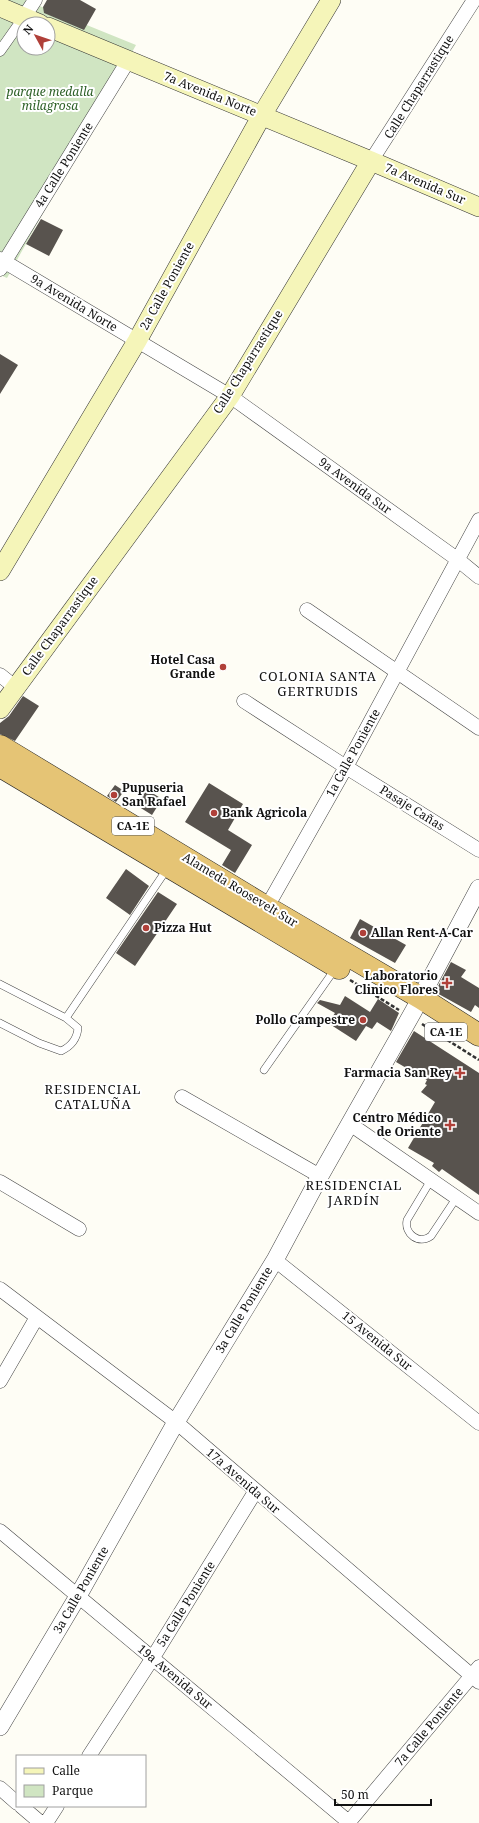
<svg xmlns="http://www.w3.org/2000/svg" width="479" height="1823" font-family="'Noto Serif',serif">
<rect width="100%" height="100%" fill="#fefdf5"/>
<path fill="#d0e5c2" fill-rule="evenodd" d="M0 0H25L136 45 7 278 0 275ZM24 24H48V48H24Z"/>
<path fill="#58534e" d="M47 0H80L96 9 84 30 44 13 43 7Z
M41 219 63 230 49 256 26 244Z
M0 354 18 365 0 394Z
M23 696 39 706 15 741 0 734V723L9 716Z
M209 783 243 804 228 830 252 845 235 873 222 865 231 850 185 822Z
M115 785 124 791 116 802 107 796Z
M146 789 162 799 152 815 136 805Z
M126 869 149 886 130 915 106 898Z
M158 892 177 904 135 966 116 953Z
M360 919 406 945 395 963 350 938Z
M451 962 466 970 461 977 479 988V1008L475 1005 471 1012 435 992Z
M345 996 370 1012 378 999 399 1013 391 1031 377 1022 372 1029 366 1026 356 1041 328 1023 335 1013 317 1003 320 1000 340 1005Z
M414 1031 479 1073V1195L442 1169 439 1172 432 1166 434 1163 408 1148 435 1102 421 1092 427 1085 425 1084 427 1080 396 1062Z"/>
<g fill="none" stroke-linecap="round" stroke-linejoin="round">
<g stroke="#444" stroke-width="8">
<path id="service" d="M0 984 66 1018 167 869
M0 1023 39 1043 61 1051C72 1046 77 1039 78 1028L66 1018
M264 1070 335 969
M431 1180 407 1220C404 1234 419 1245 431 1236L457 1197"/>
</g>
<g stroke="#444" stroke-width="11">
<path id="pedestrian" d="M0 51 24 17"/>
</g>
<g stroke="#444" stroke-width="15">
<path id="minor" d="M24 17 35 0
M371 161 474 0
M0 259 230 396 457 559 479 577
M0 269 128 61
M307 610 479 728
M0 675 15 687
M244 701 346 767 479 850
M263 914 346 767 479 520
M182 1097 320 1176
M350 1124 479 1213
M0 1182 79 1229
M275 1260 479 1423
M0 1289 176 1422 479 1682
M0 1381 37 1317
M0 1531 350 1823
M89 1756 152 1659 255 1492
M0 1788 17 1803
M21 1806 41 1823
M46 1823 57 1806
M348 1823 479 1667"/>
</g>
<g stroke="#444" stroke-width="18">
<path id="tertiary" d="M0 1727 78 1596 176 1422 275 1260 320 1176 413 1012 479 888"/>
</g>
<g stroke="#333" stroke-width="20">
<path id="secondary" d="M0 7 40 24
M48 27 371 161 479 207
M0 571 137 341 262 115 331 0
M0 709 230 396 371 161"/>
</g>
<g stroke="#222" stroke-width="23">
<path id="trunk" d="M0 746 266 907 421 998 479 1035
M0 766 339 968"/>
</g>
<path stroke="#333" stroke-width="2.5" stroke-dasharray="4 2" stroke-linecap="butt" d="M350 980 399 1010
M422 1024 479 1060"/>
<use href="#service" stroke="#fff" stroke-width="7"/>
<use href="#pedestrian" stroke="#fff" stroke-width="10"/>
<use href="#minor" stroke="#fff" stroke-width="14"/>
<use href="#tertiary" stroke="#fff" stroke-width="17"/>
<use href="#secondary" stroke="#f5f5b9" stroke-width="19"/>
<use href="#trunk" stroke="#e5c475" stroke-width="22"/>
</g>
<g fill="#b04039" stroke="#fff" stroke-width="1.5">
<circle cx="223" cy="667" r="4"/>
<circle cx="114" cy="795" r="4"/>
<circle cx="214" cy="813" r="4"/>
<circle cx="146" cy="928" r="4"/>
<circle cx="363" cy="933" r="4"/>
<path d="M445 977h4v4h4v4h-4v4h-4v-4h-4v-4h4z"/>
<circle cx="363" cy="1020" r="4"/>
<path d="M458 1067h4v4h4v4h-4v4h-4v-4h-4v-4h4z"/>
<path d="M448 1119h4v4h4v4h-4v4h-4v-4h-4v-4h4z"/>
</g>
<g text-anchor="middle" stroke-width="4" stroke-linejoin="round" paint-order="stroke">
<g fill="#fff" stroke="#585858" stroke-width="1">
<rect x="112" y="817" width="42" height="18" rx="3"/>
<rect x="425" y="1023" width="42" height="18" rx="3"/>
</g>
<g font-size="11" font-weight="bold" fill="#111">
<text x="133" y="830">CA-1E</text>
<text x="446" y="1036">CA-1E</text>
</g>
<g font-size="12" fill="#111" stroke="#fff">
<text transform="translate(419 87) rotate(-58)" y="4">Calle Chaparrastique</text>
<text transform="translate(210 94) rotate(22)" y="4">7a Avenida Norte</text>
<text transform="translate(64 165) rotate(-58)" y="4">4a Calle Poniente</text>
<text transform="translate(425 184) rotate(23)" y="4">7a Avenida Sur</text>
<text transform="translate(167 286) rotate(-61)" y="4">2a Calle Poniente</text>
<text transform="translate(74 303) rotate(31)" y="4">9a Avenida Norte</text>
<text transform="translate(248 362) rotate(-58)" y="4">Calle Chaparrastique</text>
<text transform="translate(355 486) rotate(36)" y="4">9a Avenida Sur</text>
<text transform="translate(60 626) rotate(-54)" y="4">Calle Chaparrastique</text>
<text transform="translate(353 753) rotate(-61)" y="4">1a Calle Poniente</text>
<text transform="translate(412 808) rotate(32)" y="4">Pasaje Cañas</text>
<text transform="translate(240 890) rotate(31)" y="4">Alameda Roosevelt Sur</text>
<text transform="translate(244 1310) rotate(-59)" y="4">3a Calle Poniente</text>
<text transform="translate(377 1341) rotate(39)" y="4">15 Avenida Sur</text>
<text transform="translate(243 1481) rotate(41)" y="4">17a Avenida Sur</text>
<text transform="translate(81 1590) rotate(-60)" y="4">3a Calle Poniente</text>
<text transform="translate(186 1604) rotate(-58)" y="4">5a Calle Poniente</text>
<text transform="translate(175 1677) rotate(40)" y="4">19a Avenida Sur</text>
<text transform="translate(429 1727) rotate(-50)" y="4">7a Calle Poniente</text>
</g>
<g font-size="12" font-style="italic" fill="#2e6128" stroke="#fff">
<text x="50" y="96">parque medalla<tspan x="50" dy="14">milagrosa</tspan></text>
</g>
<g font-size="12" font-weight="bold" fill="#111" stroke="#fff" text-anchor="end">
<text x="215" y="664">Hotel Casa<tspan x="215" dy="14">Grande</tspan></text>
<text x="122" y="792" text-anchor="start">Pupuseria<tspan x="122" dy="14">San Rafael</tspan></text>
<text x="222" y="817" text-anchor="start">Bank Agricola</text>
<text x="154" y="932" text-anchor="start">Pizza Hut</text>
<text x="371" y="937" text-anchor="start">Allan Rent-A-Car</text>
<text x="438" y="980">Laboratorio<tspan x="438" dy="14">Clinico Flores</tspan></text>
<text x="355" y="1024">Pollo Campestre</text>
<text x="452" y="1077">Farmacia San Rey</text>
<text x="441" y="1122">Centro Médico<tspan x="441" dy="14">de Oriente</tspan></text>
</g>
<g font-size="13" letter-spacing="1" fill="#111" stroke="#fff">
<text x="318" y="681">COLONIA SANTA<tspan x="318" dy="15">GERTRUDIS</tspan></text>
<text x="93" y="1094">RESIDENCIAL<tspan x="93" dy="15">CATALUÑA</tspan></text>
<text x="354" y="1190">RESIDENCIAL<tspan x="354" dy="15">JARDÍN</tspan></text>
</g>
</g>
<rect x="16" y="1755" width="130" height="52" fill="#ffffff" stroke="#a0a0a0"/>
<rect x="24" y="1768" width="20" height="6" fill="#f5f5b9" stroke="#a0a0a0"/>
<text x="52" y="1775" font-size="12" fill="#111111">Calle</text>
<rect x="24" y="1785" width="20" height="12" fill="#d0e5c2" stroke="#a0a0a0"/>
<text x="52" y="1795" font-size="12" fill="#111111">Parque</text>
<g transform="translate(36 36) rotate(310)"><circle r="19" fill="#ffffff" stroke="#a0a0a0"/>
<path d="M0-3L7 15L0 10L-7 15Z" fill="#b04039"/>
<text y="-6" font-size="11" font-weight="bold" text-anchor="middle" fill="#111111">N</text>
</g>
<path d="M335 1799v6h96v-6" fill="none" stroke="#111111" stroke-width="2"/>
<text x="341" y="1799" font-size="12" fill="#111111" stroke="#ffffff" stroke-width="3" paint-order="stroke">50 m</text>
</svg>
